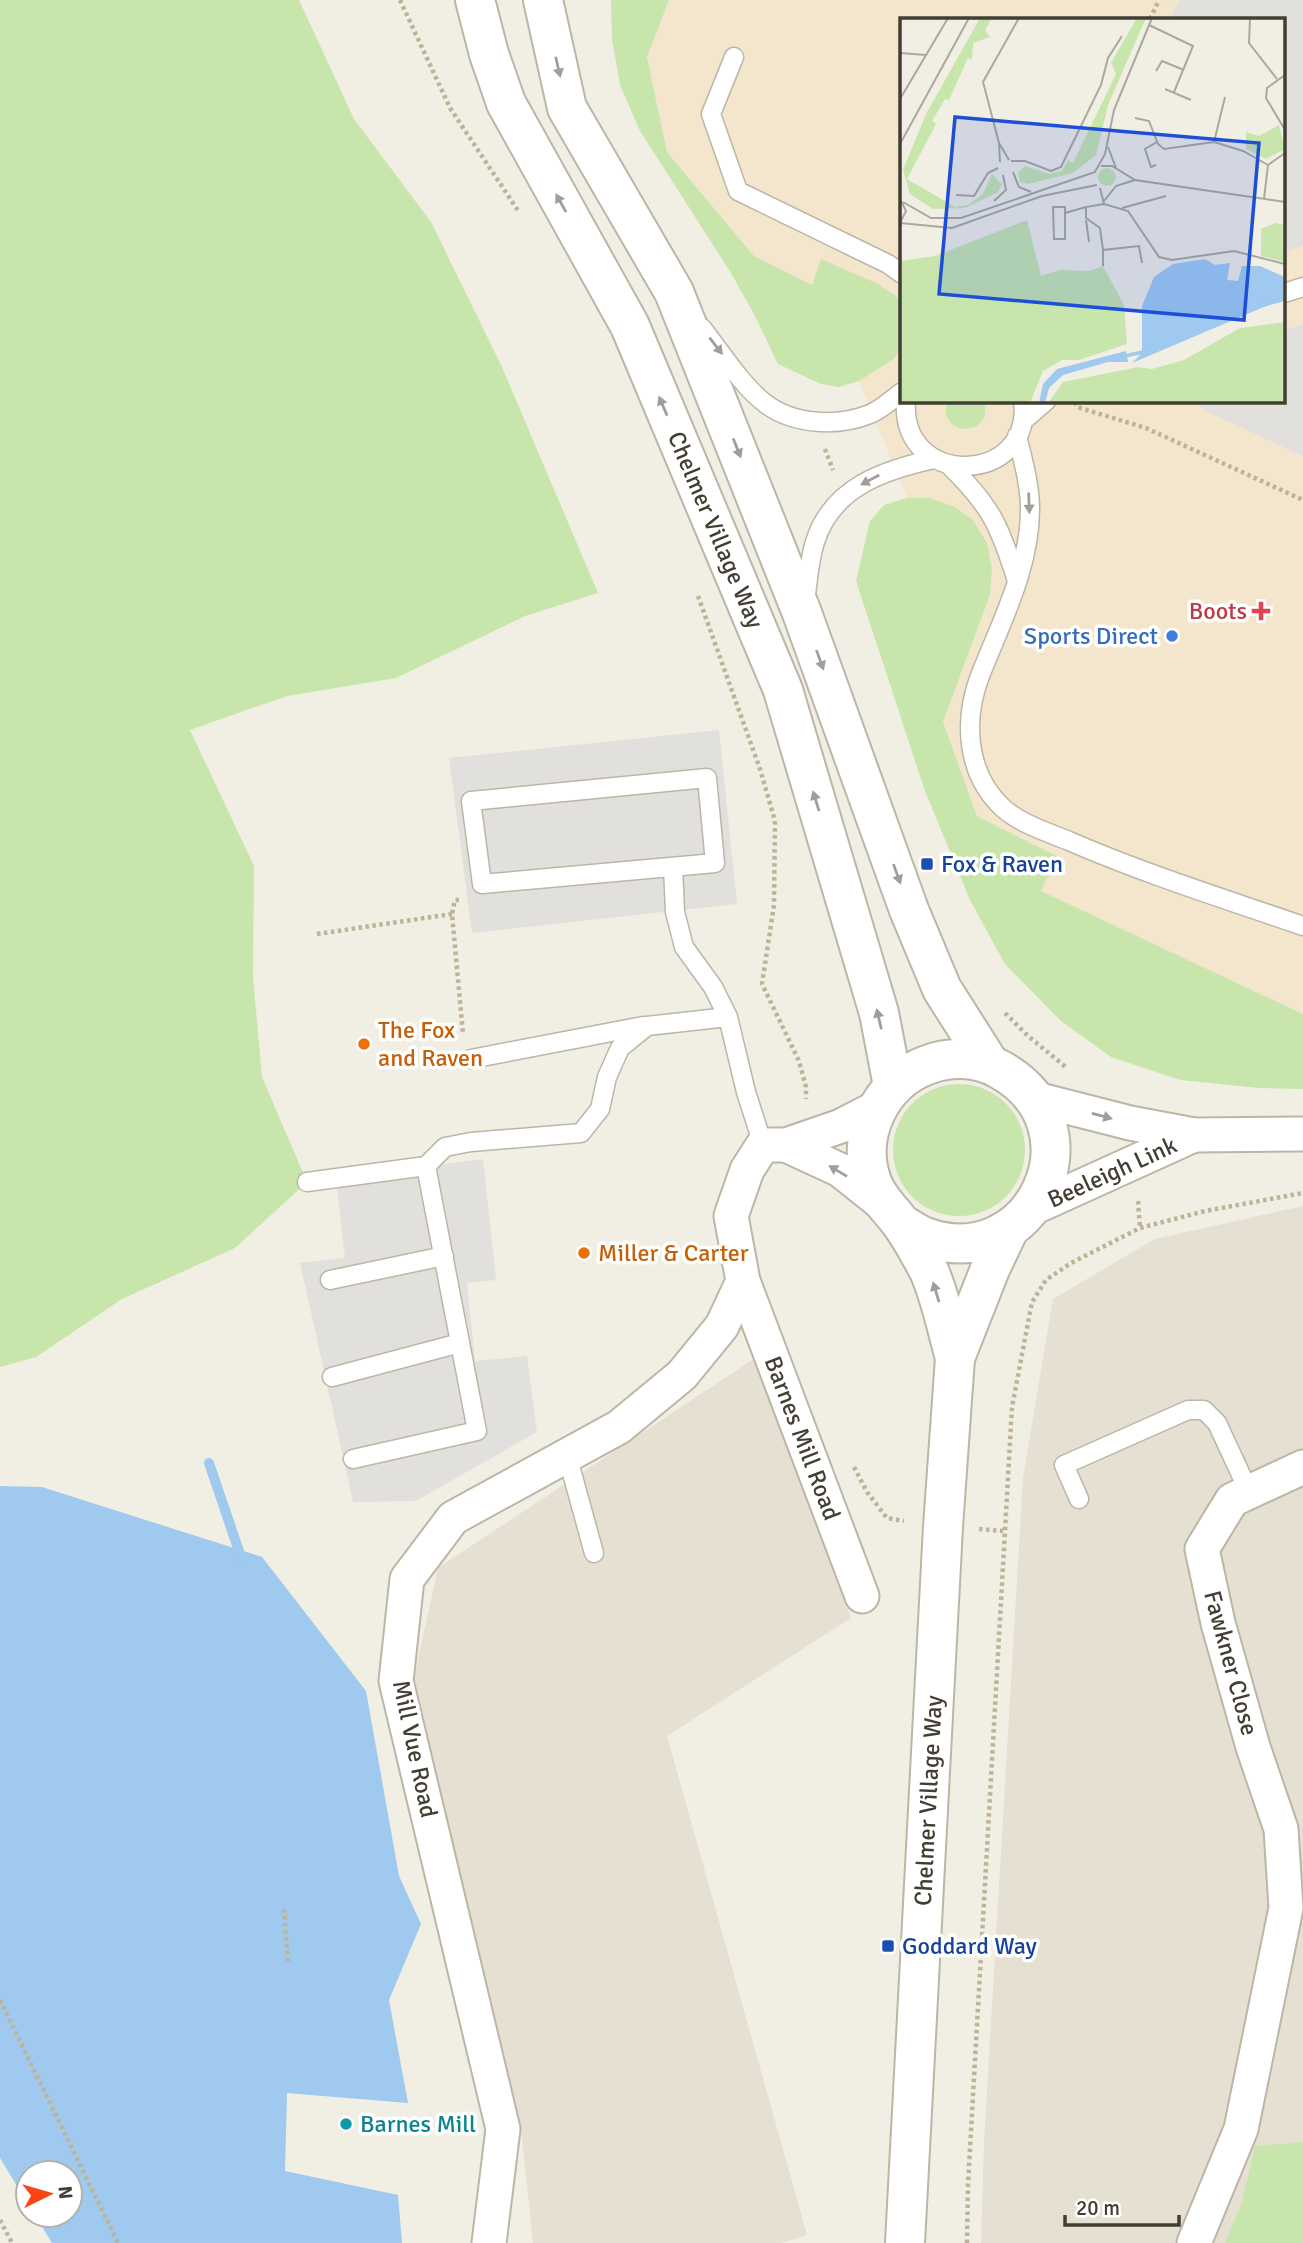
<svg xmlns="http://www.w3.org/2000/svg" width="1303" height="2243" font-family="Signika,sans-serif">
<rect width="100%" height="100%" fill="#f1eee3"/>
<path fill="#e5e0d1" d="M1303 1206V2243H981L984 2142 1023 1478 1053 1299 1155 1239Z
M755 1358 851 1618 667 1736 807 2235 781 2243H533L522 2137 414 1677 438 1568Z"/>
<path fill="#f4e6cd" d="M669 0H1303V1014L1040 891 1057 856 977 816 943 723 990 595 930 498H907L859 381 894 359 902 346V401H1284V19H902V304L896 296 821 260 812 285 754 256 667 151 647 57Z"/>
<path fill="#c8e6ac" d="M0 0H299L354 119 431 222 502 367 598 593 525 616 396 678 287 696 190 730 254 866 253 977 262 1077 307 1182 235 1248 122 1299 36 1357 0 1367Z
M611 0H669L647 57 667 152 754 256 812 285 821 259 876 283 896 296 902 304V346L894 359 859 381 839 387 821 384 778 364 754 314 731 273 640 131 620 85 612 39Z
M947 401H984C995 438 937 438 947 401Z
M907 498H930L955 507 973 520 987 543 992 570 990 595 943 722 977 816 1057 856 1041 891 1303 1014V1089L1259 1088 1180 1080 1111 1057 1061 1021 1005 964 970 900 925 791 856 581 870 521 884 505Z
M893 1150a66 66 0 1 1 132 0a66 66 0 1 1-132 0Z
M1303 2142V2243H1225L1242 2202 1255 2146Z"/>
<path fill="#e2e0dc" d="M1179 0H1303V246L1284 253V19H1170Z
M1303 324V456L1208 412 1194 401H1284V331Z
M719 730 737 904 472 933 449 758Z
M483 1159 496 1280 467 1283 475 1361 527 1356 537 1432 416 1501 353 1502 300 1263 345 1258 336 1178Z"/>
<path fill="#9fc9ee" d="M0 1486 42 1487 262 1557 366 1691 399 1876 421 1924 389 2000 408 2103 287 2093 285 2171 398 2195 402 2243H52L35 2215H70V2173H28V2204L0 2158Z"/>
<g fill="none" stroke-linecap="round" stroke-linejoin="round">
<path stroke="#9fc9ee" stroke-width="10" d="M209 1463 241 1557V1563"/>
<g stroke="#bcb6a6" stroke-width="21">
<path id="service" d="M734 57 711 114 738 191 888 264 902 274
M1284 293 1303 287
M702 328C720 351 743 387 766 404 794 425 838 427 870 414 882 409 892 399 902 392
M906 401C900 490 1034 485 1023 401
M1023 421 1046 401
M1017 436C1023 460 1030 485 1030 509 1030 568 1001 622 980 676 963 720 966 774 1003 808 1021 824 1047 832 1069 841 1145 874 1225 899 1303 926
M949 465C991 506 1000 526 1017 581
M805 601C808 582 809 560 815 542 832 487 884 470 934 459
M707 778 715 863 482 884 471 801Z
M673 867 675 912 684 947 713 987 728 1017
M471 1059 643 1026
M426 1166 445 1147 471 1142 581 1133 600 1109 607 1077 620 1048 647 1026 728 1017 746 1092 763 1145
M307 1182 426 1166 477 1431 353 1459
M330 1280 444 1256
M332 1377 460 1343
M567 1455 594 1553
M1079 1499 1064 1465 1188 1410H1204L1217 1423 1249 1492"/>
</g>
<g stroke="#bcb6a6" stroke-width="37">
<g id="minor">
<path d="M1036 1099 1130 1123 1194 1135 1303 1134"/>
<path d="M786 1145 840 1170 884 1205"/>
<path id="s1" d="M1031 1209 1194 1135"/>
<path id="s2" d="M743 1281 862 1596"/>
<path d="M489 2243 503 2129 396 1681 407 1579 453 1518 619 1427 682 1375 722 1326 743 1281 731 1216 747 1170 763 1145H786L841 1126 878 1107"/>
<path d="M1194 2243 1241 2129 1286 1908 1281 1829 1253 1747 1218 1623 1202 1549 1232 1500 1303 1467"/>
</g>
</g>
<g stroke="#bcb6a6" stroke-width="42">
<g id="tertiary">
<path id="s3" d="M475 0 489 54 506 103 630 326 783 690 879 1013 893 1086"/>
<path d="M543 0 567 108 674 292 802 613 909 910 942 989 989 1063"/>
<path d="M902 1224C909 1228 917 1234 925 1237 1033 1276 1104 1126 999 1069 977 1057 950 1056 927 1065 881 1082 855 1135 872 1182 878 1200 892 1210 902 1225 912 1239 921 1256 929 1271 941 1298 947 1330 955 1358"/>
<path id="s4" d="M905 2243 943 1527 955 1358 990 1269 1009 1229"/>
</g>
</g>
<path stroke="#beb397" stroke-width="4.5" stroke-dasharray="3.5 3.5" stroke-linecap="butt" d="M400 0 450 108 519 212
M1150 19 1159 0
M1075 402 1077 407 1146 428 1303 500
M825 449 833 470
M698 596 760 769 775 821 774 905 762 984 799 1061 806 1087V1099
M459 900H455L452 914 463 1034
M317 934 452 914
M1005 1013 1028 1036 1067 1068
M1138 1201 1140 1228
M854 1467 867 1492 887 1518 904 1521
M979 1529 1003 1531
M284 1909 288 1963
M0 2000 118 2243
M0 2220 12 2243
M967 2243 968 2184 1012 1407 1032 1302 1046 1280 1071 1263 1140 1228 1205 1211 1303 1193"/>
<use href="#service" stroke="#fff" stroke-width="18"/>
<use href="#minor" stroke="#fff" stroke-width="33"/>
<use href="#tertiary" stroke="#fff" stroke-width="38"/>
</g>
<defs><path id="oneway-solid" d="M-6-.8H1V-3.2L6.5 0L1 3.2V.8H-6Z" transform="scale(1.75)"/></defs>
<g fill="#a19e99">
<use href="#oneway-solid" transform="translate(558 67) rotate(77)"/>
<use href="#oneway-solid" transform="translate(561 203) rotate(-119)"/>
<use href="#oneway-solid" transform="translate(716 346) rotate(52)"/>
<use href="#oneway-solid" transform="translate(663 406) rotate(-113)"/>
<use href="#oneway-solid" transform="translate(737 448) rotate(68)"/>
<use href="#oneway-solid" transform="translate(870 480) rotate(152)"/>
<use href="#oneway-solid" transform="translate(1029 503) rotate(88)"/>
<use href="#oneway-solid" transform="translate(820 660) rotate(70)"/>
<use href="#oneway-solid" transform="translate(816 801) rotate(-107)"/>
<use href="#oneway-solid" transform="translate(897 874) rotate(70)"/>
<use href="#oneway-solid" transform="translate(879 1019) rotate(-103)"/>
<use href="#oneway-solid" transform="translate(1102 1116) rotate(15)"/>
<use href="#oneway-solid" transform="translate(838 1171) rotate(-149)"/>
<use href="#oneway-solid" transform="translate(936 1292) rotate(-107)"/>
</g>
<path fill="#e0444e" stroke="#fff" stroke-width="2.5" d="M1257.5 600.5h7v7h7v7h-7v7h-7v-7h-7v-7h7z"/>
<circle fill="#3f7fe0" stroke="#fff" stroke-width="2.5" cx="1172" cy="636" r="7"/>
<g fill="#1a4fb4" stroke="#fff" stroke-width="2.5">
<rect x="920" y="857" width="14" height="14" rx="3.5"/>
<rect x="881" y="1939" width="14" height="14" rx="3.5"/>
</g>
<g fill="#e8710a" stroke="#fff" stroke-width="2.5">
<circle cx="364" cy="1044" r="7"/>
<circle cx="584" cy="1253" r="7"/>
</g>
<circle fill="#0f9aa8" stroke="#fff" stroke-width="2.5" cx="346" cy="2124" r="7"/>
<g text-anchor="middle" stroke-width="7" stroke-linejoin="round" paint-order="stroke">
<g font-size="24" fill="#433e33" stroke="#fff">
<text dy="8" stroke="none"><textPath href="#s3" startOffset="584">Chelmer Village Way</textPath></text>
<text dy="8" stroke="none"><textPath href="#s1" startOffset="89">Beeleigh Link</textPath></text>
<text dy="8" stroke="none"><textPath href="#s2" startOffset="168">Barnes Mill Road</textPath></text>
<text transform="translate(1231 1663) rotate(75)" y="8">Fawkner Close</text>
<text transform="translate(415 1749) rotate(78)" y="8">Mill Vue Road</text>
<text dy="8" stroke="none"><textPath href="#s4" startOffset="443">Chelmer Village Way</textPath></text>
</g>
<g font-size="24" fill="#be3a42" stroke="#fff" text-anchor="end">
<text x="1247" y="619">Boots</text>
</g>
<g font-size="24" fill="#366cbe" stroke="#fff" text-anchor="end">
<text x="1158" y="644">Sports Direct</text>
</g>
<g font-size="24" fill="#164399" stroke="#fff" text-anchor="start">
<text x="941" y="872">Fox &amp; Raven</text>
<text x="902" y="1954">Goddard Way</text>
</g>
<g font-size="24" fill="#c56008" stroke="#fff" text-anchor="start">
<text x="378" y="1038">The Fox<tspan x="378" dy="28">and Raven</tspan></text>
<text x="598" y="1261">Miller &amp; Carter</text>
</g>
<g font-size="24" fill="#0d838f" stroke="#fff" text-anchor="start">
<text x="360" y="2132">Barnes Mill</text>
</g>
</g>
<g transform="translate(900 18)">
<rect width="385" height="385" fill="#f1eee3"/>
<path d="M80 0H92L85 12 90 19 73 25 72 42 68 40 49 82 45 81 32 103 36 106 7 161 55 189 68 187 83 176 92 156 102 166 98 174 65 190 33 191 10 176 3 152 26 96ZM237 0H246L208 87 196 137 173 155 128 166 120 164 118 155 125 148 149 156 162 153 168 142 173 145 216 56 211 45ZM379 107 385 131 366 141 346 131V114L359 118ZM198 159a9 9 0 1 1 18 0a9 9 0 1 1-18 0ZM127 202 141 258 160 252 189 253 203 248 224 287 227 326 179 342H162L143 353 130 385H0V243L35 238ZM376 205 385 207V244L361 238V211ZM385 304V385H148L163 364 238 349 252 351 284 342 340 310Z" fill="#c8e6ac"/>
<path d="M305 241 315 247 330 245 327 262 338 263 342 248H360L385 259V280L232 345 242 335V288L254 259 273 246ZM226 333 228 344H208L163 357 149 370 145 385H139L143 366 157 351Z" fill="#9fc9ee"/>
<path fill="none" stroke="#9fc9ee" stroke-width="3.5" d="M346 292 385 281M216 340 252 332"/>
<path fill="none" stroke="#aba89d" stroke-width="2" d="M350 0 349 25 377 61M249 7 293 28 274 74M0 35 26 37M256 53 262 43 284 52M385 57 367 70 366 80 385 112M265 71 291 82M0 81 48 0M235 100 249 103 258 126 264 131 314 124 343 133 368 147M314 124 325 79M99 125 83 64 119 0M0 126 69 0M208 129 216 150M111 143H125L151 153 161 149 201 67 208 40 222 18M100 144 99 125 109 142M256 147 251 149 245 131 257 124M201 148H212L235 162 385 184M113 154 119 169 131 174M200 170 204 186 228 193 259 239 272 242 334 233 385 246M56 177 74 178 88 155 98 150M0 181 6 193 0 205M364 181 368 147 385 135M94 183 106 172 103 157M204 183 216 168 235 162M3 184 31 200H61L195 154 205 136 214 92 252 0M153 189H165V221H154ZM222 190 266 178M165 195 186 189M186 202 189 224M0 205 52 210 142 178 197 167M203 232 200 210 186 200V189L204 186M203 248V232L239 228 242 245"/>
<path fill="#1d4ed8" fill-opacity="0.15" stroke="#1d4ed8" stroke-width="3.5" d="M55 99 359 125 344 302 39 276Z"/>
<rect width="385" height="385" fill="none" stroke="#433e33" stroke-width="3.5"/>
</g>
<g transform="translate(49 2194) rotate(85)"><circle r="33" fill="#ffffff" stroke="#b4b2ad" stroke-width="2"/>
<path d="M0-5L12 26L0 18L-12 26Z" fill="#f74515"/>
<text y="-10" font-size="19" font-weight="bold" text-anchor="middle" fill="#433e33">N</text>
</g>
<path d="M1065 2215v10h114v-10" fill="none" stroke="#433e33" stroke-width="3.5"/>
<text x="1076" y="2215" font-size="21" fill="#433e33" stroke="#ffffff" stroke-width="5" paint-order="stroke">20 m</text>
</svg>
